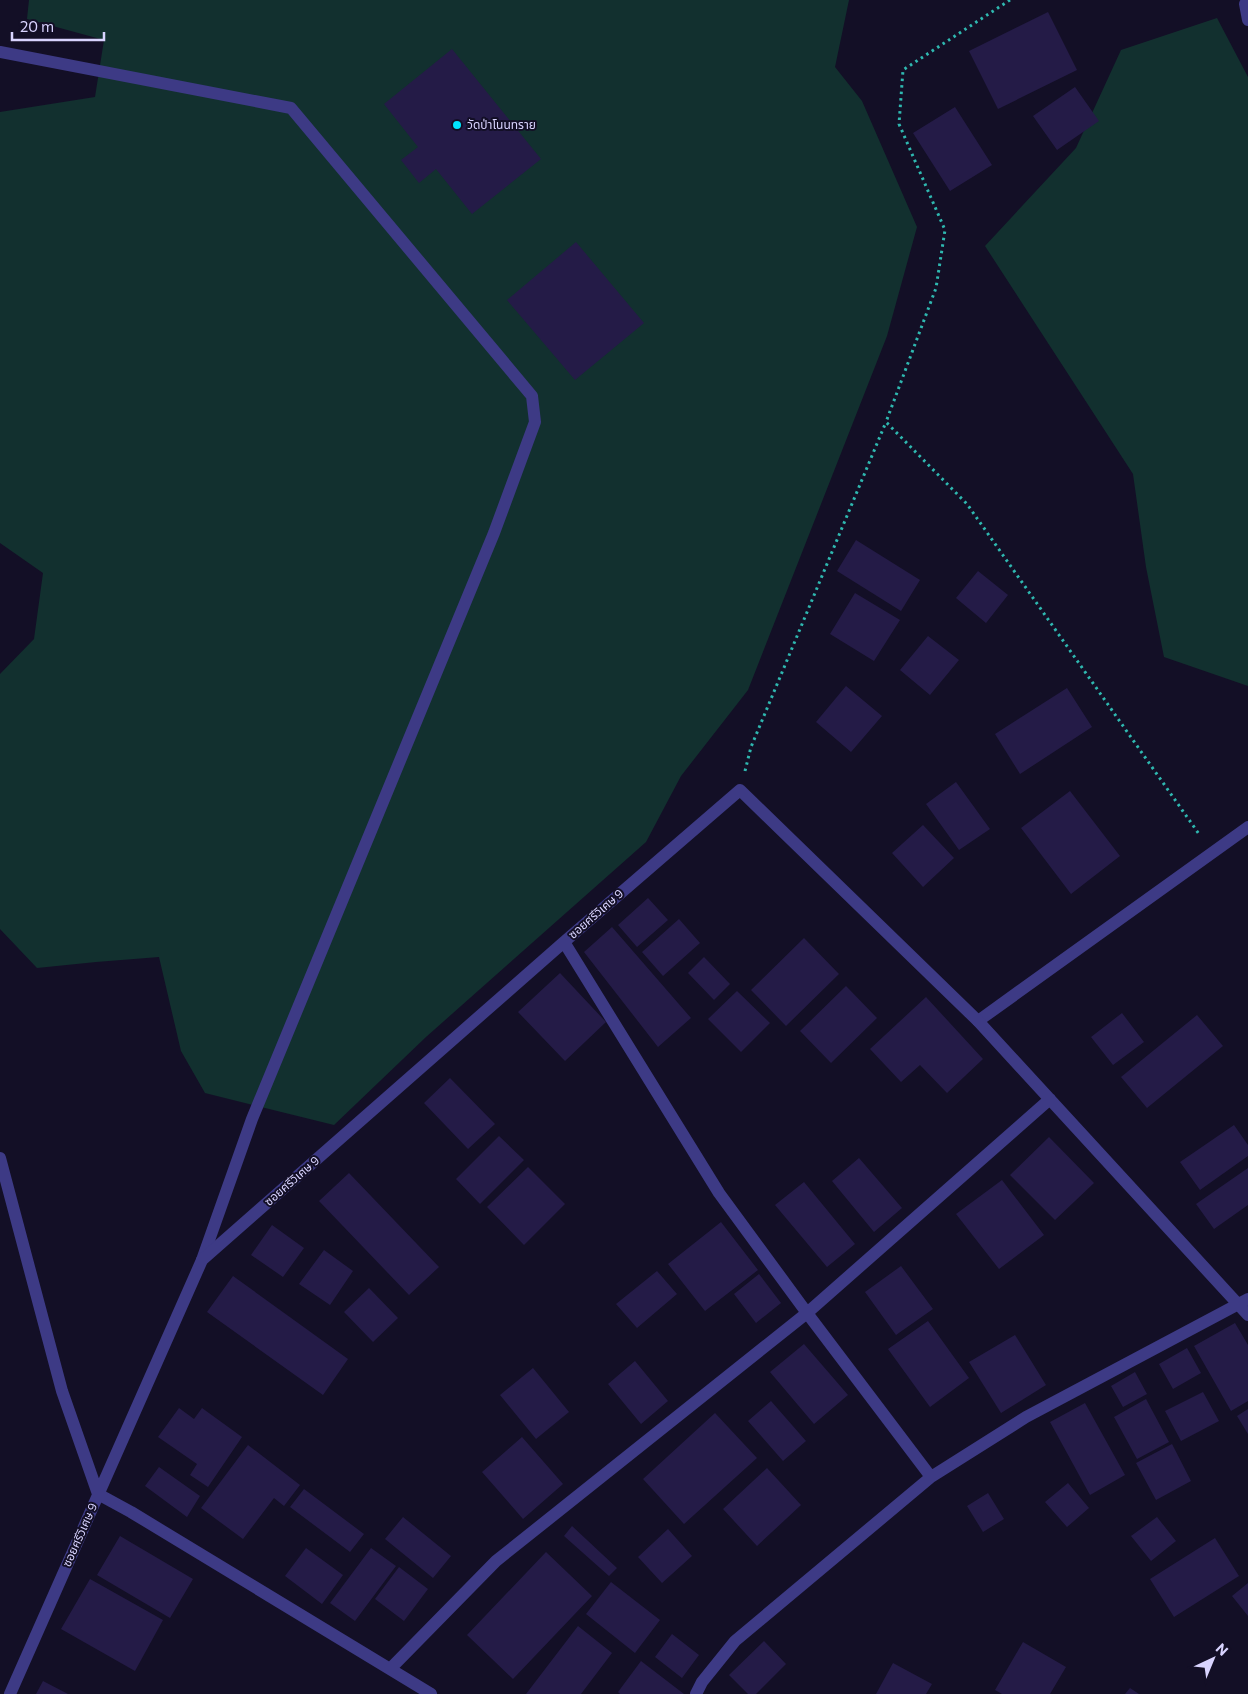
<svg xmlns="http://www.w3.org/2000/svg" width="1248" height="1694" font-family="Commissioner,'Noto Sans Thai',sans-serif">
<rect width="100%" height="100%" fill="#130f26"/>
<path fill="#12302f" d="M29 0H849L835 67 862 101 917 227 887 336 748 690 681 776 646 842 426 1037 334 1125 205 1093 181 1051 159 957 96 962 37 968 0 929V674L34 639 43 573 0 543V112L95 97 104 40 27 19Z
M1217 18 1248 77V686L1164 657 1146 567 1133 474 985 246 1076 148 1121 50Z"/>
<path fill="#241b47" d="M1048 12 1077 70 998 109 969 51Z
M452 49 541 159 472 214 436 169 419 183 401 160 418 147 384 104Z
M1075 87 1099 121 1057 150 1033 116Z
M955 107 992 165 950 191 913 133Z
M576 242 644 323 575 380 507 300Z
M856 540 920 580 901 611 837 571Z
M978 571 1008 595 986 623 956 598Z
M855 593 900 620 874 661 830 634Z
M928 636 959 660 930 695 900 670Z
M846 686 882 716 851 752 816 722Z
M1067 688 1092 727 1020 774 995 734Z
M956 782 990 829 959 850 926 804Z
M1070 791 1120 856 1071 894 1021 828Z
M923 825 954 858 923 887 892 853Z
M648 898 668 920 637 947 618 925Z
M679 919 700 943 663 976 642 952Z
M612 927 691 1018 658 1047 584 952Z
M804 938 839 974 786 1026 751 990Z
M704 957 730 984 714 1000 688 973Z
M560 973 606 1022 565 1061 518 1012Z
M846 986 877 1018 831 1063 800 1031Z
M737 991 770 1023 741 1052 708 1019Z
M926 997 983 1059 947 1093 920 1065 901 1082 870 1049Z
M1122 1013 1144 1042 1113 1065 1091 1037Z
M1197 1015 1223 1046 1147 1108 1121 1077Z
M450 1078 495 1124 468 1149 424 1103Z
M1234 1125 1248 1145V1156L1200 1190 1180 1162Z
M499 1136 524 1160 480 1204 456 1179Z
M1049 1137 1094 1183 1055 1220 1010 1175Z
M859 1158 902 1208 874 1232 832 1181Z
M528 1167 565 1204 524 1245 487 1207Z
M1248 1168V1205L1214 1229 1196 1204Z
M349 1173 439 1267 409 1295 319 1201Z
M1002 1180 1044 1235 999 1269 956 1214Z
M804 1182 855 1244 827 1267 775 1205Z
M721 1222 758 1270 705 1311 668 1264Z
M272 1225 304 1248 283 1277 251 1255Z
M324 1250 353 1271 330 1305 299 1284Z
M901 1266 933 1309 896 1335 865 1292Z
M657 1271 677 1294 637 1328 616 1304Z
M759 1274 781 1303 756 1323 734 1294Z
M233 1276 348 1359 323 1395 207 1312Z
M369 1288 398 1318 373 1342 344 1312Z
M928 1321 969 1378 930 1407 888 1349Z
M1235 1323 1248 1345V1401L1231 1411 1194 1346Z
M1015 1335 1046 1385 1001 1413 969 1362Z
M804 1344 848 1395 814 1424 770 1372Z
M1187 1348 1201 1373 1173 1389 1159 1364Z
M635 1361 668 1401 641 1424 608 1384Z
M533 1368 569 1412 536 1439 500 1395Z
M1135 1372 1147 1394 1123 1407 1111 1386Z
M1203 1392 1219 1421 1181 1441 1165 1411Z
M1146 1399 1169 1442 1137 1459 1114 1417Z
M771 1401 806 1441 783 1461 748 1421Z
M1085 1403 1125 1475 1090 1495 1050 1422Z
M179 1408 194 1419 202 1408 242 1437 208 1487 190 1475 197 1464 158 1437Z
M1248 1409V1434L1237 1416Z
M715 1413 757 1458 684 1524 643 1479Z
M522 1437 563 1484 523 1519 482 1472Z
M1172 1444 1191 1481 1156 1500 1136 1463Z
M248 1445 300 1485 284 1506 274 1498 243 1539 201 1508Z
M159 1467 200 1496 187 1517 145 1486Z
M767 1468 801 1505 757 1546 723 1509Z
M1068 1483 1089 1508 1067 1527 1045 1502Z
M304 1489 364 1534 350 1552 290 1507Z
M988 1493 1004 1519 983 1532 967 1506Z
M403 1517 451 1556 433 1578 385 1539Z
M1157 1517 1176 1541 1151 1561 1131 1536Z
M572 1526 617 1568 609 1576 564 1536Z
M668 1529 692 1556 662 1583 638 1557Z
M120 1536 193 1579 170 1618 97 1575Z
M1215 1538 1239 1576 1174 1617 1150 1579Z
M306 1548 343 1575 322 1604 285 1576Z
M371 1548 396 1566 355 1621 330 1603Z
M546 1552 592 1596 513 1679 467 1635Z
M399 1567 428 1589 404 1621 375 1599Z
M90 1579 163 1620 135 1671 61 1629Z
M611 1582 660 1620 635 1653 586 1614Z
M1248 1583V1616L1232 1596Z
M578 1626 612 1653 581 1694H526Z
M672 1634 699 1655 682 1678 655 1657Z
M764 1641 786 1664 756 1694H748L729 1675Z
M1023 1642 1066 1667 1050 1694H1002L995 1690Z
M641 1661 684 1694H620L618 1692Z
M893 1663 932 1684 926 1694H876Z
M43 1681 68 1694H36Z
M1130 1688 1139 1694H1125Z"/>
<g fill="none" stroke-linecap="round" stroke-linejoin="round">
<path stroke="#2fb8b0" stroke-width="3" stroke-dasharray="2.5 4" stroke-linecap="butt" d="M1010 0 903 70 899 124 945 230 936 288 886 422 967 504 1199 834
M745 771 751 747 886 422"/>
<path stroke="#3d3a85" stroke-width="12" d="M1247 0 1245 4 1248 20
M0 52 291 108 532 396 535 422 494 533 252 1119 202 1260
M978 1021 1248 827"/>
<path stroke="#3d3a85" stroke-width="12" d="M564 942 719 1193 807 1313 931 1477
M0 1158 62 1391 98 1494 131 1512 431 1694
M390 1669 496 1561 807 1313 1050 1099
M10 1694 202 1260 564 942 740 790 978 1021 1248 1315
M696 1694 702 1682 735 1641 931 1477 1026 1417 1248 1299"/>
</g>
<circle fill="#00e5ff" stroke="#130f26" stroke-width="2" cx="457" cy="125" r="5"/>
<g text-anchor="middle" stroke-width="4" stroke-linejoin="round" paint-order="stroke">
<g font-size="12" fill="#d9d4ff" stroke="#130f26" text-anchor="start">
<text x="467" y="129">วัดป่าโนนทราย</text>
</g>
<g font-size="12" fill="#d9d4ff" stroke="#130f26">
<text transform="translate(596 914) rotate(-41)" y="4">ซอยศรีวิเศษ 9</text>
<text transform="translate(292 1181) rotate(-41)" y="4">ซอยศรีวิเศษ 9</text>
<text transform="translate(80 1535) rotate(-66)" y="4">ซอยศรีวิเศษ 9</text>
</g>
</g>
<g transform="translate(1213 1659) rotate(44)" stroke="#130f26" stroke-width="4" paint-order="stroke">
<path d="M0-4L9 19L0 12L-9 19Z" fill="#d9d4ff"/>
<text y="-8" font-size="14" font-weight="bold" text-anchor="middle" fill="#d9d4ff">N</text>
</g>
<path d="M12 32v8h92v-8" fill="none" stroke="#d9d4ff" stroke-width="2.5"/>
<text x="20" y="32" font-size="15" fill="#d9d4ff" stroke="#130f26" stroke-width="4" paint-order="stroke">20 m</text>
</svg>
